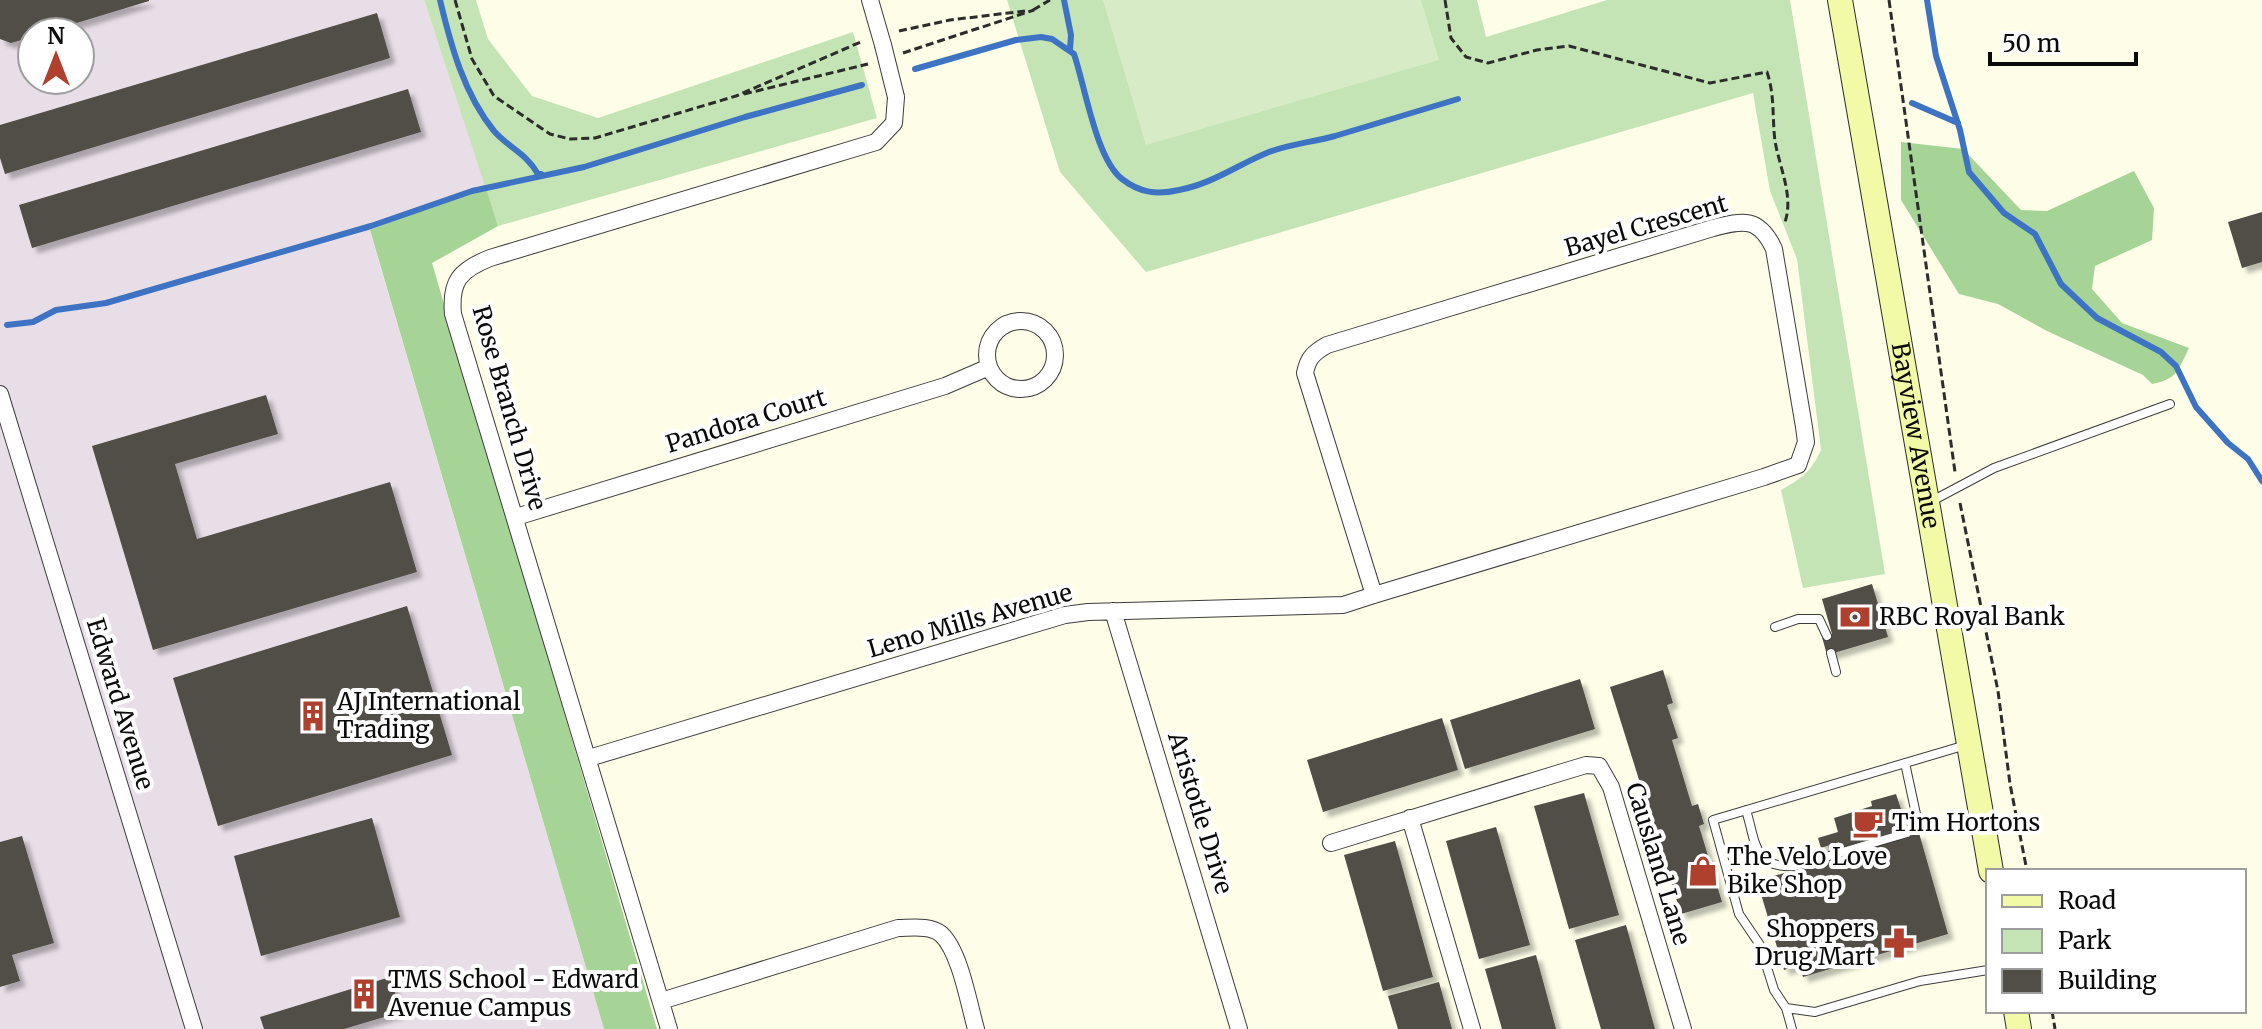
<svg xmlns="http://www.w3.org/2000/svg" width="2262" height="1029" font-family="Merriweather,serif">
<defs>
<filter id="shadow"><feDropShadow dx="5.5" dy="5.5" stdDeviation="2" flood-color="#0004"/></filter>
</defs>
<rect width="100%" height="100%" fill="#fdfde8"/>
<path fill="#e8dee7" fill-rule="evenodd" d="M0 0H424L485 185 370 231 604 1029H0ZM32 32H80V80H32Z"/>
<path fill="#c4e4b5" d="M424 0H476L488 39 532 96 598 118 853 32 877 118 498 226Z
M1007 0H1477L1486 37 1607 0H1790L1885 574 1803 588 1781 490C1801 479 1811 472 1821 450L1797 259 1770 191 1753 93 1146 272 1060 172Z"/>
<path fill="#a5d496" d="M1901 142 1963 149 2021 210 2047 211 2134 171 2154 208 2152 240 2095 266 2092 289 2122 323 2189 348C2178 370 2178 379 2152 384L2143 375 2047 331 1998 304 1959 294 1901 200Z
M485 185 498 226 432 263 657 1029H604L370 230Z"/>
<path fill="#d7ecc6" d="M1103 0H1421L1439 60 1146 145Z"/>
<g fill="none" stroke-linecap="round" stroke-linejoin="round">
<path stroke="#3d73c2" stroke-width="6" d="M440 0C451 46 464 94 494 131 509 148 526 153 538 174H541
M1064 0 1071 35 1070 49
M1927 0 1936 56 1960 130 1969 172 2004 213 2035 234 2061 284 2097 318 2161 352 2176 366 2196 407 2228 443 2248 459 2262 481
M915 69 1016 40 1041 37 1052 39 1074 54C1085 86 1096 159 1122 179 1140 193 1157 195 1179 190 1212 184 1239 164 1269 152 1290 144 1313 142 1335 136 1376 124 1417 111 1458 99
M1912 103 1958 123
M7 325 33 322 56 310 106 303 371 226 472 191 584 167 745 117 862 85"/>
</g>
<path fill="#514d47" filter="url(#shadow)" d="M0 0H149V1L47 32H32V37L11 43 0 39Z
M377 13 390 58 5 174 0 158V125Z
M408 89 421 132 32 248 19 205Z
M2262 212V262L2242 268 2228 222Z
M266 395 278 434 175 464 197 539 390 482 417 572 153 650 92 446Z
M1872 584 1888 637 1827 655 1822 637 1832 634 1822 599Z
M407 606 452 755 218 826 173 678Z
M1663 670 1673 703 1667 705 1678 738 1672 740 1692 806 1698 804 1704 824 1699 826 1722 902 1681 914 1610 687Z
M1580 679 1595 729 1465 769 1450 720Z
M1442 718 1458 770 1323 812 1307 760Z
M1584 793 1619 915 1569 929 1534 806Z
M1896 794 1903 815 1899 817 1903 829 1840 848 1839 842 1821 848 1818 838 1838 832 1834 818 1872 806 1871 801Z
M372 818 400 917 261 956 234 856Z
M1496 827 1530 945 1479 959 1446 841Z
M1919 833 1948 934 1803 977 1799 965 1784 970 1757 881Z
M22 836 54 943 12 955 20 981 0 987V842Z
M1395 841 1433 977 1383 991 1344 855Z
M1626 925 1655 1029H1601L1575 940Z
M1536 955 1556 1029H1502L1485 969Z
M390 977 401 1012 344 1029H264L260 1017Z
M1439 982 1452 1029H1398L1388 996Z"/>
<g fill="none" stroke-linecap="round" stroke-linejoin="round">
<g stroke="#3d3d3d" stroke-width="10">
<path id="service" d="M1930 502 1994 468 2170 404
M1775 627 1798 619H1819L1827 636
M1831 653 1836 672
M1746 810C1756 842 1753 869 1795 866L1907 833 1917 822 1916 814 1905 763
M1786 1008 1774 990 1760 945 1739 914 1713 820 1966 745
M1792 1029 1786 1008 1815 1012 1920 981 1988 970"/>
</g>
<g stroke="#3d3d3d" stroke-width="18">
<path id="minor" d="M870 0 883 45
M987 355a34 34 0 1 1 68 0a34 34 0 1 1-68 0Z
M0 394 194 1029
M516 517 945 386 989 367
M1113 611 1239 1029
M589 758 1065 615 1088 612 1343 605 1374 595 1764 477 1798 465 1806 442 1804 427 1774 249C1759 217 1744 220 1713 228L1327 345C1313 353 1308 358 1305 373L1374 595
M1410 818 1472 1029
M1331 843 1566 771 1586 765 1599 766 1611 787 1683 1029
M661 1001 898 928C911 928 930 925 941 934 960 951 969 1005 976 1029
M669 1029 453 314C450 281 460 270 490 258L876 142 894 123 896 97"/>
</g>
<g stroke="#2c2c2c" stroke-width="26">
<g id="secondary">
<path id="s1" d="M1840 0 1991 871"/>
<path d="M2016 1011 2019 1029"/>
</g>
</g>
<path stroke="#2c2c2c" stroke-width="3" stroke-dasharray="8 4" stroke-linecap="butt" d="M455 0 472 59 494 96 550 134 570 139 595 138 736 96 863 41
M1445 0 1451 38 1466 57 1488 63 1537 50 1569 46 1710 83 1767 72C1775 96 1772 117 1775 141 1779 166 1794 196 1785 222
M1889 0 1955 472
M1033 10 1050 0
M899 31 950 20 1025 11
M903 53 1034 10
M744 94 868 64
M1960 503 1998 691 2010 784 2027 871
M2052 1011 2055 1029"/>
<use href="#service" stroke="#fff" stroke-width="8"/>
<use href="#minor" stroke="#fff" stroke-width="16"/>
<use href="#secondary" stroke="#f2f9a7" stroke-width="24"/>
<g stroke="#3d3d3d" stroke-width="18" stroke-linecap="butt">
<path id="minor-bridge" d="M883 45 896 97"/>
</g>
<use href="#minor-bridge" stroke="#fff" stroke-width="16"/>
</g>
<defs>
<g id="bank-bare" transform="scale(2.4)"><path d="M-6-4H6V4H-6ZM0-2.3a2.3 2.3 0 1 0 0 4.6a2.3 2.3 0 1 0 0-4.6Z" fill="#ae402d" stroke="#fff" stroke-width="2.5" paint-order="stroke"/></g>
<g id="building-bare" transform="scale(2.4)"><path d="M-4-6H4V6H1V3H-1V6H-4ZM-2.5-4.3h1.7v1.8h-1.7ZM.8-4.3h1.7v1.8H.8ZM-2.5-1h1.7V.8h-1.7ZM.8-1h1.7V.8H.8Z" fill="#ae402d" stroke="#fff" stroke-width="2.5" paint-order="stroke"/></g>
<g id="cafe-bare" transform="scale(2.4)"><path d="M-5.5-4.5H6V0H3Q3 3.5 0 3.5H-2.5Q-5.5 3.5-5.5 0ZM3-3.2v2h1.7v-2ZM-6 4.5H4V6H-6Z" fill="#ae402d" stroke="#fff" stroke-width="2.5" paint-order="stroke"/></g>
<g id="shop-bare" transform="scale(2.4)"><path d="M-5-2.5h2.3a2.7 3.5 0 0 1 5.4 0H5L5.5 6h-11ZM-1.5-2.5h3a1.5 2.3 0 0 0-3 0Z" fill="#ae402d" stroke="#fff" stroke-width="2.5" paint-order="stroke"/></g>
<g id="pharmacy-bare" transform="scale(2.4)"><path d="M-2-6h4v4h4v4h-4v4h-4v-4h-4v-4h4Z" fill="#ae402d" stroke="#fff" stroke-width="2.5" paint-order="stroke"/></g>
</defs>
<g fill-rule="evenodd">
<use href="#bank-bare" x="1855" y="617"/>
<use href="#building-bare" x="313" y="716"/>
<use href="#cafe-bare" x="1868" y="823"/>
<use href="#shop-bare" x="1703" y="871"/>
<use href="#pharmacy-bare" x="1899" y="943"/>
<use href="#building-bare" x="364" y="994"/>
</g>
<g text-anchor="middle" stroke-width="8" stroke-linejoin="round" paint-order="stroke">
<g font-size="24" fill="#0a0a0a" stroke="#fff">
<text transform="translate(1646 226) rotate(-16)" y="8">Bayel Crescent</text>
<text transform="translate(509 408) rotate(74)" y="8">Rose Branch Drive</text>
<text transform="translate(746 421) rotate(-17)" y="8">Pandora Court</text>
<text dy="8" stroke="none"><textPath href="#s1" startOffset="442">Bayview Avenue</textPath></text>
<text transform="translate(970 621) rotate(-16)" y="8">Leno Mills Avenue</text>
<text transform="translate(120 704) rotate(73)" y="8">Edward Avenue</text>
<text transform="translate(1200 813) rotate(73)" y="8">Aristotle Drive</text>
<text transform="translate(1658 864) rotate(73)" y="8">Causland Lane</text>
</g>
<g font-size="24" fill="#0a0a0a" stroke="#fff" text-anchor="start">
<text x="1879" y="625">RBC Royal Bank</text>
<text x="337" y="710">AJ International<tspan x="337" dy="28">Trading</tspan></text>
<text x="1892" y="831">Tim Hortons</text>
<text x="1727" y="865">The Velo Love<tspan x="1727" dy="28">Bike Shop</tspan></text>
<text x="1875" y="937" text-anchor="end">Shoppers<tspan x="1875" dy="28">Drug Mart</tspan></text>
<text x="388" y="988">TMS School - Edward<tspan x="388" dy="28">Avenue Campus</tspan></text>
</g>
</g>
<rect x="1986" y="869" width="260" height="144" fill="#ffffff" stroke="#9d9d9d" stroke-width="2"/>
<rect x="2002" y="895" width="40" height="12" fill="#f2f9a7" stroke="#9d9d9d" stroke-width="2"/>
<text x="2058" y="909" font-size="24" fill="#0a0a0a">Road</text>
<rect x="2002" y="929" width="40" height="24" fill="#c4e4b5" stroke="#9d9d9d" stroke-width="2"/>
<text x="2058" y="949" font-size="24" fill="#0a0a0a">Park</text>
<rect x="2002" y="969" width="40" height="24" fill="#514d47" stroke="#9d9d9d" stroke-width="2"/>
<text x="2058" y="989" font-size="24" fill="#0a0a0a">Building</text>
<g transform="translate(56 56)"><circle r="38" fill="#ffffff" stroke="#9d9d9d" stroke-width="2"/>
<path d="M0-6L14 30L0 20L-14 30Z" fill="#ae402d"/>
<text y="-12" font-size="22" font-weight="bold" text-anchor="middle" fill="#0a0a0a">N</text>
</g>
<path d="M1990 52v12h146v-12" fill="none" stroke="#0a0a0a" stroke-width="4"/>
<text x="2002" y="52" font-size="24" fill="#0a0a0a" stroke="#ffffff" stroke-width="6" paint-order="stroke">50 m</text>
</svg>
